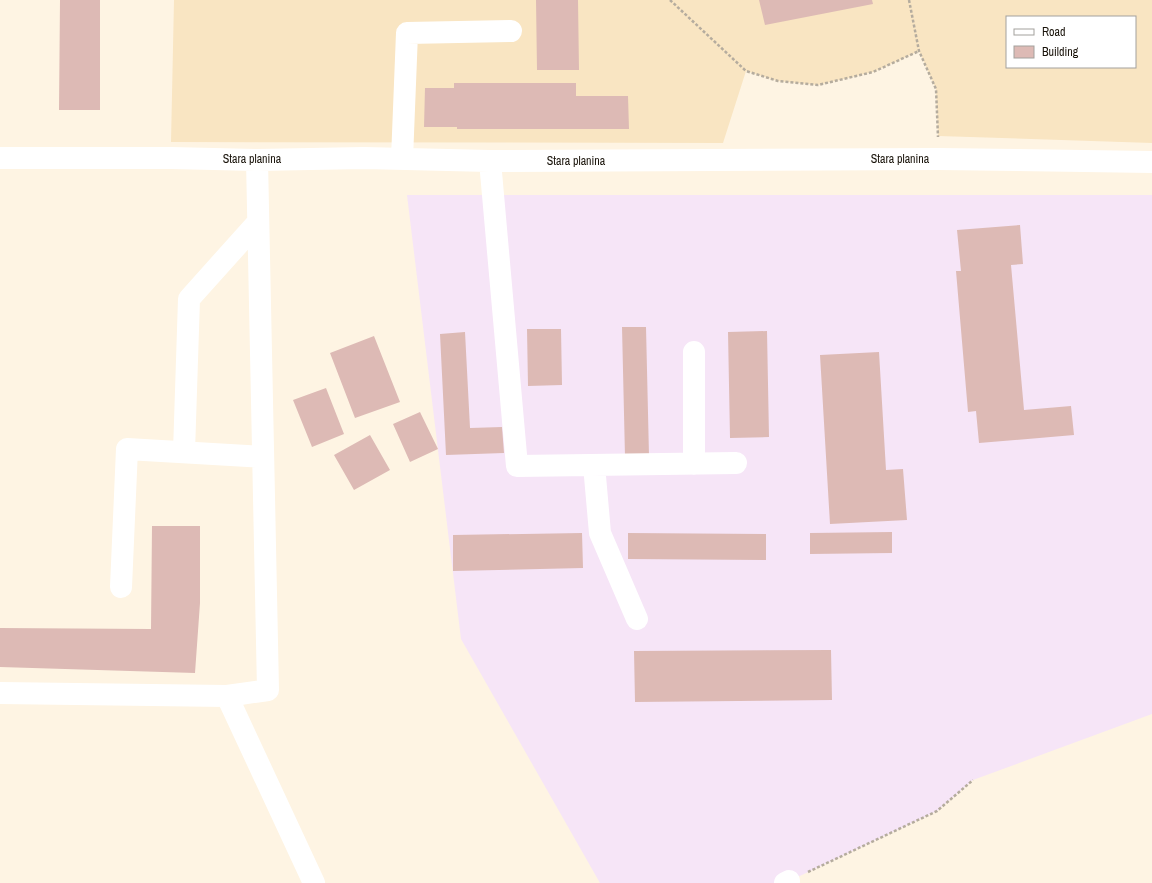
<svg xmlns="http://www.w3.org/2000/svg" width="1152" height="883" font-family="'Archivo Narrow',sans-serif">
<rect width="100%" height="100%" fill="#fef4e3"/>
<path fill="#f9e5c2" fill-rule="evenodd" d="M174 0H1152V143L938 136 936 89 919 51 873 72 818 85 778 81 746 71 723 143 171 142ZM1007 17H1135V67H1007Z"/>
<path fill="#f6e5f7" d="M407 195H1152V714L973 780 937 811 785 883H600L461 639Z"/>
<path fill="#ddbab5" d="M60 0H100V110H59Z
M536 0H578L579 70H537Z
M759 0H872L873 4 765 25Z
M454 83H576V96H628L629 129H457V127H424L425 88H454Z
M1020 225 1023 264 1011 265 1024 410 1071 406 1074 435 979 443 976 411 968 412 956 271H961L957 230Z
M622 327H646L649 456 625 457Z
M527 329H561L562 385 528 386Z
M767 331 769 437 730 438 728 332Z
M465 332 470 428 502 427 504 453 446 455 440 334Z
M374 336 400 402 355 418 330 353Z
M879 352 886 470 903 469 907 520 830 524 820 355Z
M326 388 344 434 312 447 293 400Z
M420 412 438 449 410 462 393 424Z
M370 435 390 470 354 490 334 455Z
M152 526H200V603L195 673 0 667V628L151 629Z
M892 532V553L810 554V533Z
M582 533 583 568 453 571V535Z
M628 533 766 534V560L628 559Z
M831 650 832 700 635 702 634 651Z"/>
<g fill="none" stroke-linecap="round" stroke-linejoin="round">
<path stroke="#b5ac9e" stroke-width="2.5" stroke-dasharray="3 2" stroke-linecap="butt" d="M670 0 746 71 778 81 818 85 873 72 919 51
M909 0 919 51 936 89 938 137
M808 872 937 811 973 780"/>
<path stroke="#fff" stroke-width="22" d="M0 158H171L257 160 364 158 490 161 938 159 1152 162
M402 159 407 33 511 31
M490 161 517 466 736 463
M694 352V464
M184 452 189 299 258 222
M594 465 600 533 637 619
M121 587 127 449 263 457
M0 693 227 696 268 690 257 160
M227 696 314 883
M785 883 789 881"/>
</g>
<g text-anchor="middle" stroke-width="4" stroke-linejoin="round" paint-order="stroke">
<g font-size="12" fill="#19130a" stroke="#fff">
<text x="252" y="163">Stara planina</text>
<text x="900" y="163">Stara planina</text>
<text x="576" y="165">Stara planina</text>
</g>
</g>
<rect x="1006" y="16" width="130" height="52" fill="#ffffff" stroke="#a3a19d"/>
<rect x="1014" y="29" width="20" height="6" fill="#ffffff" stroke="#a3a19d"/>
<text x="1042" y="36" font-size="12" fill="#19130a">Road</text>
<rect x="1014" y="46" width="20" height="12" fill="#ddbab5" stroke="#a3a19d"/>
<text x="1042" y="56" font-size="12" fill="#19130a">Building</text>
</svg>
